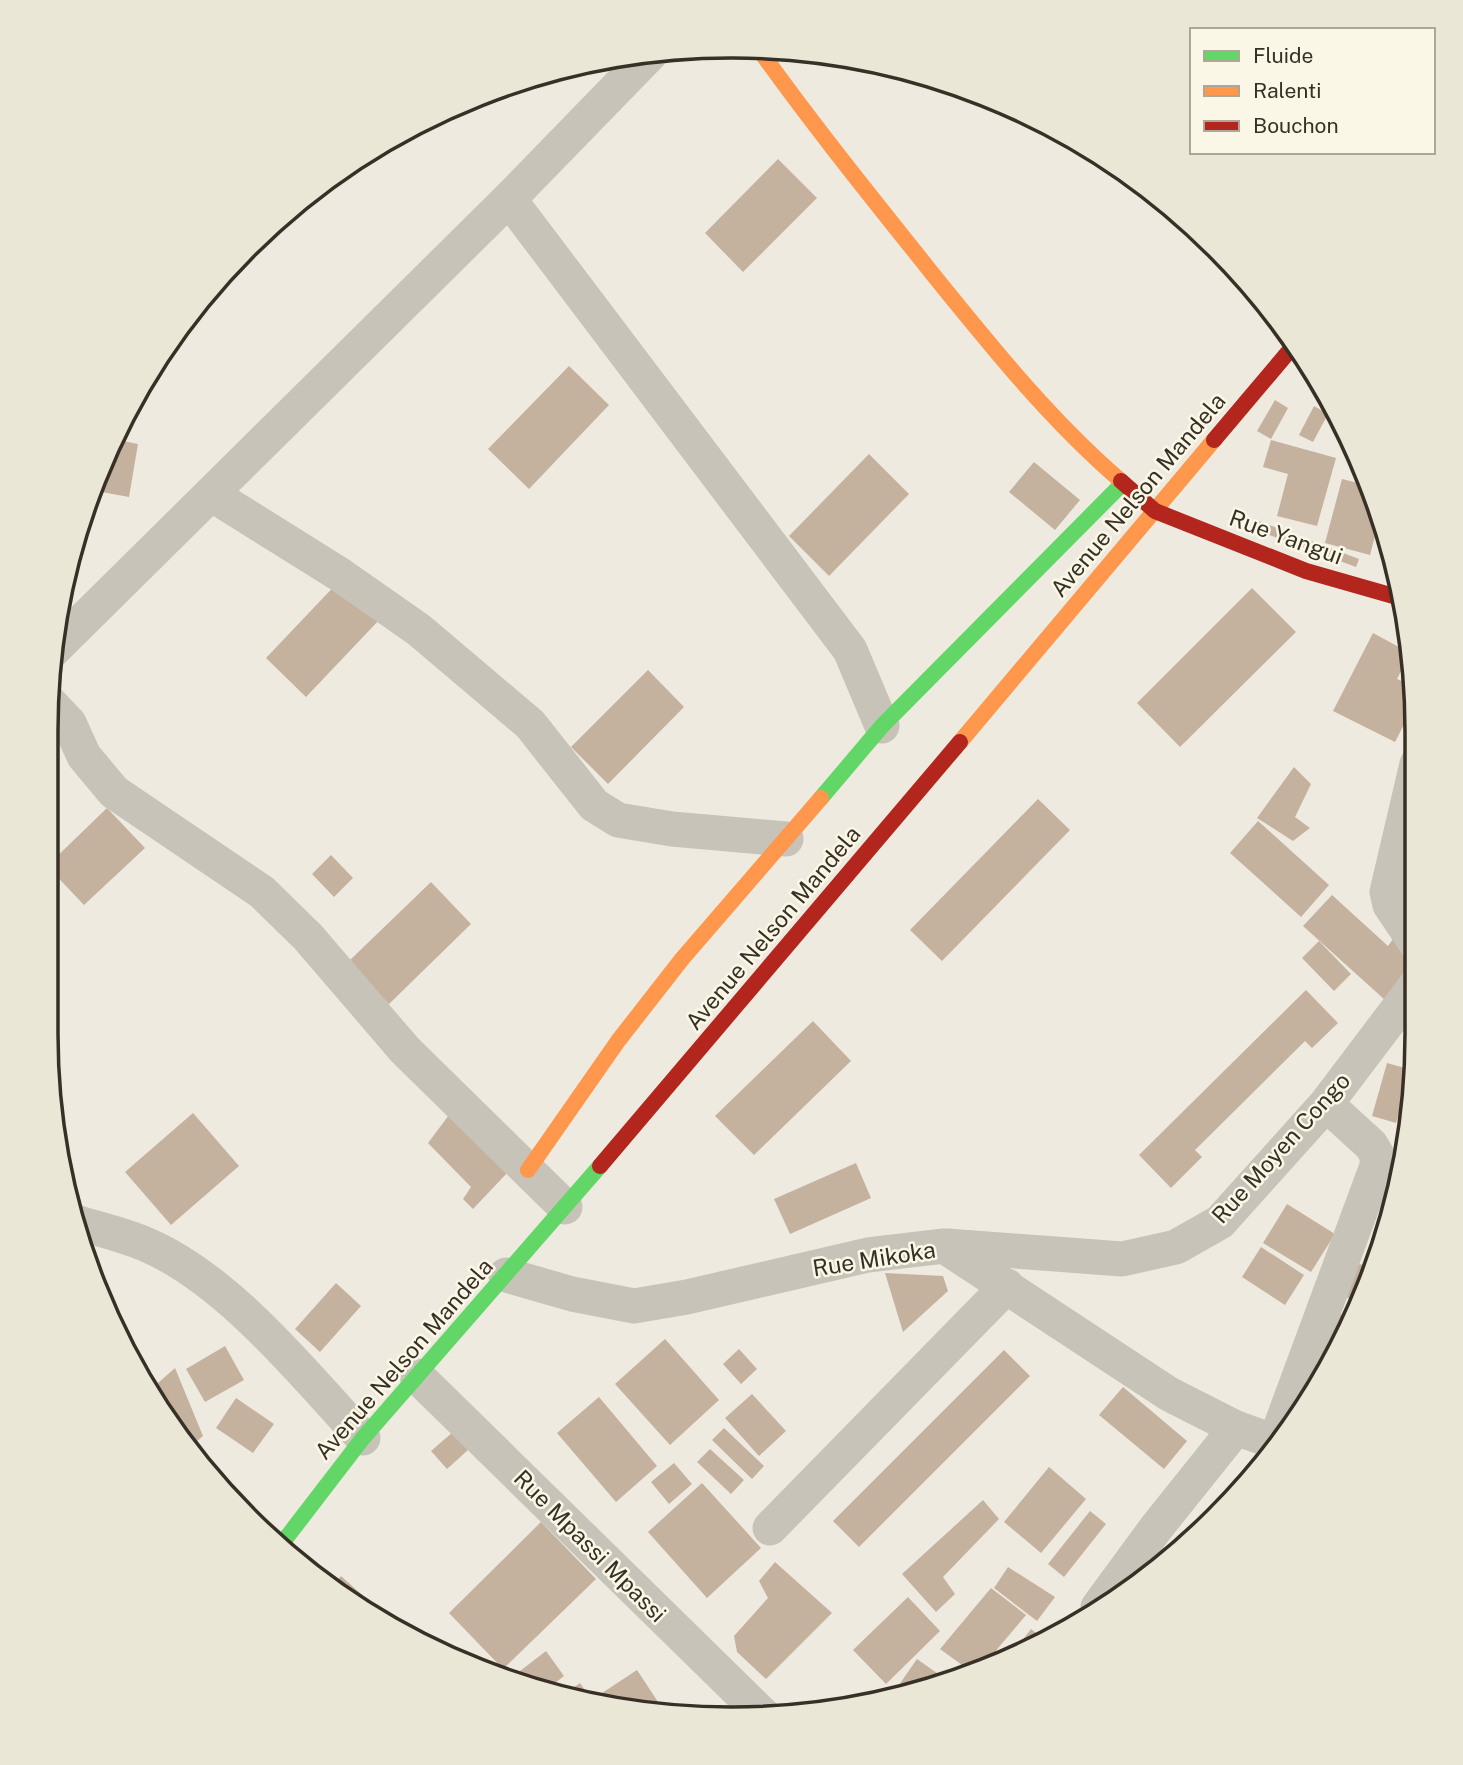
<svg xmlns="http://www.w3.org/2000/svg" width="1463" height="1765" font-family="'Public Sans',sans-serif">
<rect width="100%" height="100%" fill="#eeeadf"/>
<path fill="#c4b29f" d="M778 159 817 198 743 272 705 233Z
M569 366 609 405 529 489 488 449Z
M1275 400 1288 408 1271 439 1257 431Z
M1314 406 1328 414 1313 442 1299 435Z
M113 439 138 444 129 497 91 490 98 469Z
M1271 440 1336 458 1317 526 1277 516 1288 474 1263 467Z
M869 454 909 494 829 576 789 536Z
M1356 456 1359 457 1368 477 1351 472Z
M1034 462 1080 500 1055 530 1009 492Z
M1342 479 1370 486 1380 517 1370 555 1325 543Z
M1259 521 1359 559 1356 567 1256 530Z
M1390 551 1393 560 1397 573 1385 570Z
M341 579 381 618 306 697 266 658Z
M1252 588 1296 632 1180 747 1137 703Z
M1373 633 1410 653 1397 679 1413 686 1415 703 1395 742 1333 711Z
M648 670 684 707 608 784 571 747Z
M1294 767 1311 784 1295 817 1310 828 1293 841 1257 818Z
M1038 799 1070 830 942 961 910 930Z
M107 808 145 848 84 905 47 866Z
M1258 821 1329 885 1301 917 1230 853Z
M331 855 353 878 334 897 312 874Z
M431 882 471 924 389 1004 348 962Z
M1332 895 1388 946 1393 939 1415 957 1385 1000 1303 926Z
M1319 941 1351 974 1334 991 1302 958Z
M1306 990 1338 1023 1312 1048 1305 1041 1195 1150 1202 1157 1171 1188 1139 1155Z
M813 1021 851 1061 754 1155 715 1116Z
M1387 1063 1416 1071 1414 1090 1406 1088 1396 1123 1372 1116Z
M193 1113 239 1166 171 1225 125 1172Z
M449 1115 509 1171 473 1209 463 1199 471 1187 428 1143Z
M856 1163 871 1198 790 1234 774 1199Z
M1287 1204 1335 1234 1311 1272 1263 1243Z
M1261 1247 1304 1275 1285 1305 1242 1277Z
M1353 1263 1375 1267 1360 1300 1347 1298Z
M885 1273 943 1276 948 1291 903 1332Z
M336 1283 361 1306 320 1352 295 1329Z
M1351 1308 1356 1310 1337 1352 1325 1348 1334 1312 1348 1317Z
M665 1339 719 1400 670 1445 615 1384Z
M225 1346 244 1380 205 1402 186 1369Z
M739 1349 757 1369 741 1384 723 1364Z
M1004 1350 1030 1376 859 1547 833 1521Z
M175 1368 203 1436 191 1446 149 1391Z
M1123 1387 1187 1441 1164 1469 1099 1415Z
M752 1394 786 1431 759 1456 725 1418Z
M599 1397 657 1466 616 1502 557 1433Z
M236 1398 274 1424 253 1453 216 1428Z
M724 1428 764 1466 752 1479 712 1440Z
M453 1432 468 1450 447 1469 431 1451Z
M710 1449 744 1480 731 1494 697 1462Z
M674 1463 692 1484 669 1504 651 1482Z
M1049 1467 1086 1499 1041 1553 1004 1522Z
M702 1483 761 1548 707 1598 648 1532Z
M983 1500 999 1519 943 1577 955 1594 936 1612 902 1574Z
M1090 1511 1106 1524 1064 1577 1048 1564Z
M541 1522 596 1579 503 1669 449 1613Z
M775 1562 832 1613 766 1679 737 1652 734 1636 768 1598 759 1581Z
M1008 1567 1055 1597 1037 1621 994 1588Z
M341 1576 390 1620 388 1623 351 1604 331 1588Z
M991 1588 1026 1615 978 1672 973 1673 940 1649Z
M908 1597 940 1631 886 1684 853 1650Z
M1031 1629 1043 1639 1007 1660Z
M546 1651 564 1676 546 1690 507 1681Z
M917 1659 944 1678 941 1681 892 1695Z
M637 1670 666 1714 593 1699Z
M580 1683 591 1699 564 1694Z"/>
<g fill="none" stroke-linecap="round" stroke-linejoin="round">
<path stroke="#c7c3b9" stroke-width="35" d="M509 199 850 650 882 726
M211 494 339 574 419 630 530 724 594 805 618 820 672 829 786 839
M53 650 509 199 651 53
M47 700 69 723 84 756 114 792 262 892 308 937 405 1050 565 1207
M1417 945 1390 905 1387 892 1417 764
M73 1221C97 1229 122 1234 145 1244 228 1279 303 1373 363 1438
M947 1246 1122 1259 1176 1247 1220 1222 1326 1104 1416 985
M506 1275 572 1294 634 1306 687 1297 868 1255 944 1246 1169 1394 1236 1428 1278 1443
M417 1376 763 1715
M1275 1442 1377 1166V1155L1371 1145 1326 1104
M770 1528 1007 1286
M1098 1607 1156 1528 1236 1428"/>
<path stroke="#63d668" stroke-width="16" d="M821 798 882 726 1123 483
M280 1546 363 1438 600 1166"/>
<path stroke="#ff974d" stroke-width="16" d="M758 48C813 125 872 198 931 272 991 346 1049 419 1121 481
M960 742 1214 440
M528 1170 618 1041 682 959 821 798"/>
<path stroke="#b3261e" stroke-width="16" d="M1214 440 1296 343
M1121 481 1155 511 1306 571 1404 599
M600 1166 960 742"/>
</g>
<g text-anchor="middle" stroke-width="5" stroke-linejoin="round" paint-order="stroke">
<g font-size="23" fill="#383026" stroke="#fbf7e6">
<text transform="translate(1138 495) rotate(-50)" y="8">Avenue Nelson Mandela</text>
<text transform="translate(1286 537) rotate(20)" y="8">Rue Yangui</text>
<text transform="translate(773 928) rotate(-50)" y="8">Avenue Nelson Mandela</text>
<text transform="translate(1281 1148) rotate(-48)" y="8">Rue Moyen Congo</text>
<text transform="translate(874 1259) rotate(-9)" y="8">Rue Mikoka</text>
<text transform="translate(404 1359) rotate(-49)" y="8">Avenue Nelson Mandela</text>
<text transform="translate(590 1546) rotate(45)" y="8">Rue Mpassi Mpassi</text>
</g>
</g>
<path d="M0 0H1463V1765H0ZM731 58H732A673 673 0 0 1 1405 731V1034A673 673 0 0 1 732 1707H731A673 673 0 0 1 58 1034V731A673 673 0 0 1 731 58Z" fill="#ebe7d7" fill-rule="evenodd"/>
<path fill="none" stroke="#383026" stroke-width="3.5" d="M731 58H732A673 673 0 0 1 1405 731V1034A673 673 0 0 1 732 1707H731A673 673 0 0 1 58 1034V731A673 673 0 0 1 731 58Z"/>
<rect x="1190" y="28" width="245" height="126" fill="#fbf7e6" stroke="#ada799" stroke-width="2"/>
<rect x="1204" y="51" width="35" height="10" fill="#63d668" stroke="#ada799" stroke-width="2"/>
<text x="1253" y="63" font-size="21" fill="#383026">Fluide</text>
<rect x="1204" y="86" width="35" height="10" fill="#ff974d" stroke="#ada799" stroke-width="2"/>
<text x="1253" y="98" font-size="21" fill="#383026">Ralenti</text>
<rect x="1204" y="121" width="35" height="10" fill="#b3261e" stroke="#ada799" stroke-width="2"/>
<text x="1253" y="133" font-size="21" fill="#383026">Bouchon</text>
</svg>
